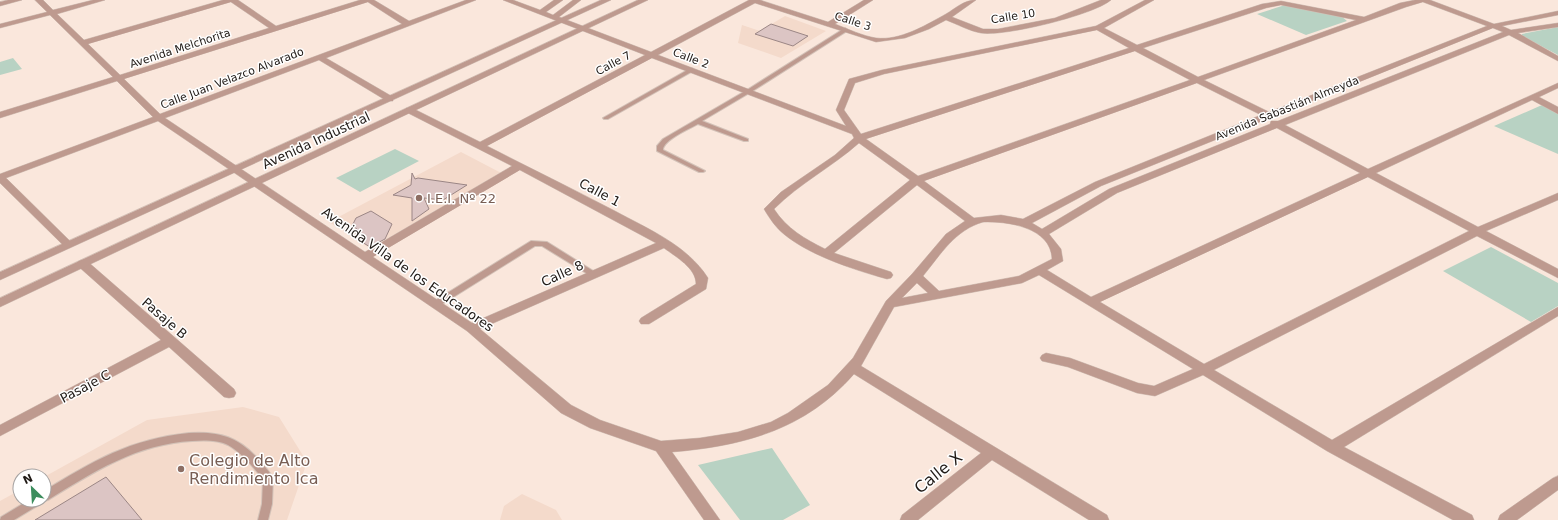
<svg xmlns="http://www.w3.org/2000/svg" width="1558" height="520" font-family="'DejaVu Sans',sans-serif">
<rect width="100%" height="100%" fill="#fae7dc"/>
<path fill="#f4dacb" d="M785 16 826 31 781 58 738 43 742 25 760 31Z
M461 152 505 175 373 250 329 222Z
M243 407 279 417 307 462 287 520H0V501L20 490V500H44V477L147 420Z
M522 494 556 510 562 520H500L504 506Z"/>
<path fill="#b8d2c3" d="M1285 5 1341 16 1347 21 1306 35 1257 14Z
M1558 27V55L1522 36V34Z
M13 58 22 69 0 75V62Z
M1542 105 1558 114V154L1494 126Z
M395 149 419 161 360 192 336 178Z
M1491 247 1558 283V306L1531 322 1443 271Z
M772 448 810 505 783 520H740L698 465Z"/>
<path fill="#dcc5c4" stroke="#9b8685" d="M771 24 808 36 793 46 755 34Z
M412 173 415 179 418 178 467 185 443 200 424 198 429 209 412 221V198L393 195 411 185Z
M371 211 392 224 385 239 370 247 362 242 363 239 356 234 357 229 352 226 356 218Z
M106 477 142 520H35Z"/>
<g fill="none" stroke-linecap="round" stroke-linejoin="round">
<g stroke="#d3c2b8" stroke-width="2">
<path id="service" d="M845 28 848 30 847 31 751 92 702 121 748 139V141H744L698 124C689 129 663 140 663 150L705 171 703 172H699L657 151V146L663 139 747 90Z
M691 68 693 69V71L608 119H604L603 118Z
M531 241 547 242 598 274 594 277 591 276 542 246H535L439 306H433L432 304 433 302Z
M189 433C220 431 239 437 260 461 264 466 270 472 273 478L272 504 268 520H258L262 504 263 479C253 467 242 453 228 445 218 440 204 440 192 441 137 444 93 472 48 500L43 501 42 503 14 520H0L1 517 29 500H44V491C93 461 130 439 189 433Z"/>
</g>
<g stroke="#d3c2b8" stroke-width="1">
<path id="minor" d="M8 0H22L0 6V2Z
M35 0H43L53 10 93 0H105L57 14 84 40 223 0H238L276 26 360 0H374L409 21 466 0H476L326 58 393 97V101H387L319 60 165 118 365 252 512 166 406 112V108H412L480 142 645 55 503 0H513L540 10 554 0H563L546 12 553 15 573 0H581L559 17 651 52 749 0H760L828 22 864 0H873L835 24C848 29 863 36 876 38 900 41 926 25 946 14 956 8 964 0 976 0L952 17 983 29H998L1055 18 1101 0H1111C1094 15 1003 37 981 33 969 31 957 24 946 20L929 29 905 38 876 42 755 3 658 55 846 126 836 110 849 79 882 70 1096 26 1145 0H1154L1104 28 1137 45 1262 4 1281 1 1364 17 1400 3 1415 0H1430L1494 24 1558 11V15L1502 26 1511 30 1558 23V27L1518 33 1558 56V61L1509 35 1285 125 1368 169 1558 83V88L1539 97 1558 107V114L1532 100 1376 173 1478 227 1558 193V200L1486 231 1558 269V278L1477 236 1214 370 1332 440 1558 307V316L1344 447 1472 515 1474 520H1453L1327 451 1203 375 1155 396 1137 393 1068 367 1042 361 1040 358 1042 355 1046 353 1070 358 1138 383 1154 386 1193 369 1039 275 1022 283 894 307 861 366 1107 515 1109 520H1089L992 460 918 520H900L902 515 981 453 854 374C805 430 743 446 672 452L720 520H704L656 451 590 428 561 413 467 331 158 121 6 178 74 245 69 248 65 247 0 183V174L153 117 117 81 0 118V112L113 77 50 15 0 28V24L47 12ZM231 2 269 28 120 75 88 44ZM368 2 402 24 160 114 124 79ZM1423 2 1487 26 1269 112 1204 80 1406 7ZM1281 5 1356 20 1198 77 1143 48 1266 8ZM1493 28 1503 32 1278 121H1271L1270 124 1109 189 1042 229 1032 223 1101 186ZM1097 30 1129 48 861 134 844 110 855 83 884 74ZM1135 51 1190 80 918 176 866 139ZM652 58 852 134 854 138 835 155 781 192 764 209C770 219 776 228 785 235 811 256 855 270 887 279L891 278 893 275 891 272 834 253 917 185 965 221 946 234 912 274 886 301 853 358 828 385 788 413 771 422 738 432 700 438 661 441 600 420 571 405 480 329 664 248C676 257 696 268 696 284L641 318 639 321 641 324H649L706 289 708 278C687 245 648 229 615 211 573 189 530 168 487 146ZM1197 83 1261 115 1095 182 1023 219 1001 215 974 218 924 181ZM1277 128 1360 173 1091 297 1047 270 1063 261 1061 249 1049 234 1117 193ZM859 143 910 180 825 249C805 239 787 229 774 209 800 183 832 167 859 143ZM520 170 656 243 472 323 373 257ZM1368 177 1469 231 1204 364 1100 302ZM983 222C1007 221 1051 227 1052 259L1019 276 939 291 923 276C941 254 955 230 983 222ZM917 283 928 293 902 298Z
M83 260 87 261 234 389 236 393 234 397 229 398 224 397 169 347 0 436V425L161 340 79 267 77 264 79 261Z
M1558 476V490L1517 520H1498L1500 515 1553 478Z"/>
</g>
<g stroke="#d3c2b8" stroke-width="1">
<path id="tertiary" d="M601 0H611L0 280V272Z
M638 0H648L0 307V298Z"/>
</g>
<use href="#service" fill="#be9a8f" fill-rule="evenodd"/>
<use href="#minor" fill="#be9a8f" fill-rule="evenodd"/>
<use href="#tertiary" fill="#be9a8f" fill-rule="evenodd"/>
</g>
<g fill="#8d6e63" stroke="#fff" stroke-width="1.5">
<circle cx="419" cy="198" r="4"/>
<circle cx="181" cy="469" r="4"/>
</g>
<g text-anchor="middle" stroke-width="3" stroke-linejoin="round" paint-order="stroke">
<g font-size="11" fill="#201a16" stroke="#fff">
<text transform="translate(1013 16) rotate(-9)" y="4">Calle 10</text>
<text transform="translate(853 21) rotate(18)" y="4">Calle 3</text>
<text transform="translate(180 48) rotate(-18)" y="4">Avenida Melchorita</text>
<text transform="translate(691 58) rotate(21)" y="4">Calle 2</text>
<text transform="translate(613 63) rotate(-28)" y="4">Calle 7</text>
<text transform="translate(232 78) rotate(-21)" y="4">Calle Juan Velazco Alvarado</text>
<text transform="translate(1287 108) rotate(-22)" y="4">Avenida Sabastián Almeyda</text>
</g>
<g font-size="13" fill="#201a16" stroke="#fff">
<text transform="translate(316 140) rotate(-25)" y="5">Avenida Industrial</text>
<text transform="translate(600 192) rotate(28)" y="5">Calle 1</text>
<text transform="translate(408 269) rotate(35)" y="5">Avenida Villa de los Educadores</text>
<text transform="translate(562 273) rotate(-24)" y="5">Calle 8</text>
<text transform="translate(165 318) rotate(41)" y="5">Pasaje B</text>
<text transform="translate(85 386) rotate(-28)" y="5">Pasaje C</text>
</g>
<g font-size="13" fill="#785e54" stroke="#fff" text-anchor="start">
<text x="427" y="203">I.E.I. Nº 22</text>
</g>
<g font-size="16" fill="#785e54" stroke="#fff" text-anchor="start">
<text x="189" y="466">Colegio de Alto<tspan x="189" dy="18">Rendimiento Ica</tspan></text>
</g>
<g font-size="16" fill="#201a16" stroke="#fff">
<text transform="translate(938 472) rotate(-39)" y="6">Calle X</text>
</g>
</g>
<g transform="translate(32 488) rotate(335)"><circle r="19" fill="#ffffff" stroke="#a6a3a2"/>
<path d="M0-3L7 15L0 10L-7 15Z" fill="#3c8d5d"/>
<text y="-6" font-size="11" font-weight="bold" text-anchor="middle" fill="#201a16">N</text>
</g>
</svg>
